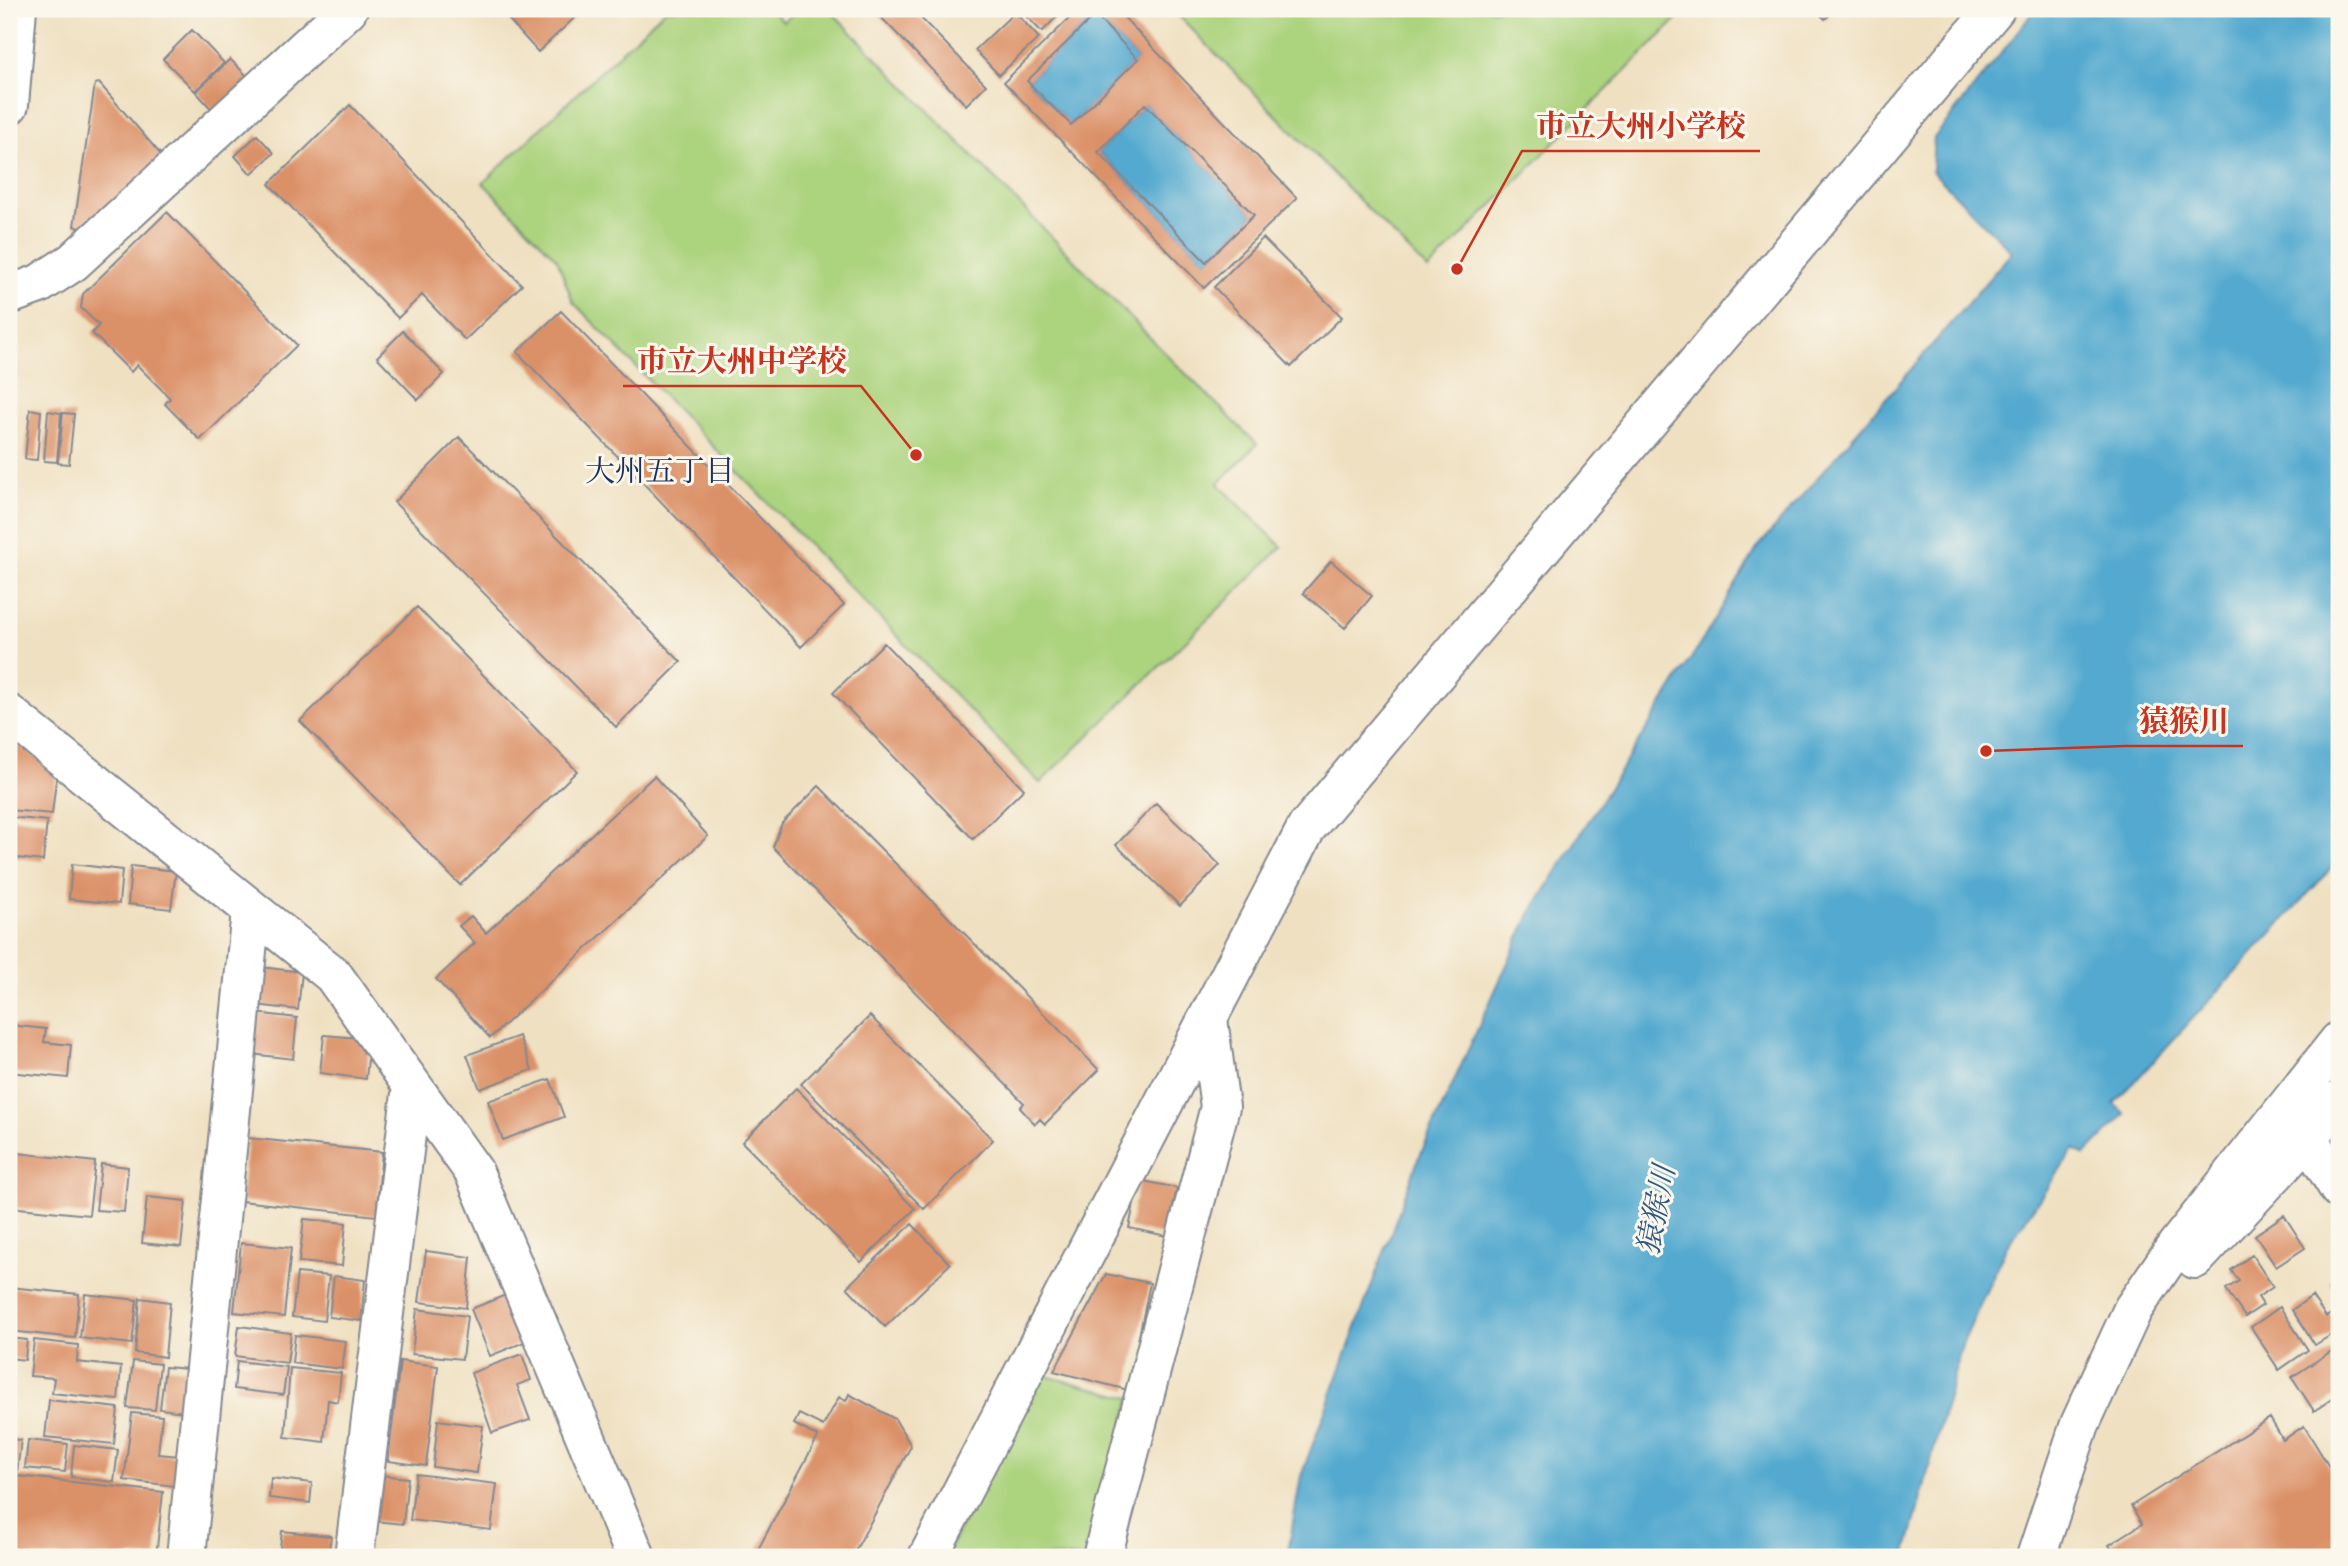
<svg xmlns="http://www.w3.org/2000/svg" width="2348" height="1566" font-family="'EB Garamond','Noto Serif JP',serif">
<rect width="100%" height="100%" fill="#fbf7ec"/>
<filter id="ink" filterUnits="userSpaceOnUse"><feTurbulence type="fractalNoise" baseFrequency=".0143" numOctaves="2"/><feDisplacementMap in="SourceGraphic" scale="14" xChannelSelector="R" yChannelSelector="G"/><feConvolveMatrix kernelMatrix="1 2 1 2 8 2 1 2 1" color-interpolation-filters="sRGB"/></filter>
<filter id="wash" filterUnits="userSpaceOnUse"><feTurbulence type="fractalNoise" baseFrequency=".00686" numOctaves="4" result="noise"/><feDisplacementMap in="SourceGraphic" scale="28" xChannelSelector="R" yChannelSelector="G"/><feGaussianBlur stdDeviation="1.57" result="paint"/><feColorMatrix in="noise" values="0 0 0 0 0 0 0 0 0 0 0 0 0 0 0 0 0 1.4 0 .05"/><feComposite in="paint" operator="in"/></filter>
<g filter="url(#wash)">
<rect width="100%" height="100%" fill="#efe0c1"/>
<path fill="#acd37e" stroke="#64816e" stroke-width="2" d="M666 9H770L784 22 798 9H829L1164 352 1257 444 1218 484 1282 547 1040 783 573 302 557 259 483 183Z
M1172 9H1678L1683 13 1428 270Z
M1038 1374 1131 1398 1086 1557H945Z"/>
<path fill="#53a9cf" stroke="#376c96" stroke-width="2" d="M2036 9H2339V860L2114 1104 2125 1114 2085 1155 2074 1149 2005 1249 1962 1345 1905 1557H1287L1301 1476 1418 1160 1530 914 1702 641 1758 547 2012 252 1932 171 1934 138Z
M1095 15 1138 59 1071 125 1027 81Z
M1145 104 1254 215 1206 262 1098 152Z"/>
<g id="blocks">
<path fill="#db9168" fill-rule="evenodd" d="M499 9H584L538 52Z
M882 9H912L986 85 966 105 877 13Z
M1023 9H1064L1042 32 1021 11Z
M1079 9H1116L1297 198 1204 288 1004 82ZM1095 15 1138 59 1071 125 1027 81ZM1145 104 1254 215 1206 262 1098 152Z
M1815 9H1835L1825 19Z
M1015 12 1039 38 999 75 975 50Z
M192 30 224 63 195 91 163 59Z
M230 59 251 80 216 114 196 92Z
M99 83 162 156 82 229 74 226 95 84Z
M350 105 522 285 465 340 422 295 398 318 269 184Z
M257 135 274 153 251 174 235 156Z
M167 212 297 345 200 440 165 404 170 398 137 365 131 372 92 333 99 325 81 308 83 294Z
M1263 238 1342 317 1291 367 1214 287Z
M561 311 844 605 801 647 517 352Z
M403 331 444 374 418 400 377 357Z
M30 409 41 411 37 460 25 459Z
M48 411 61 413 57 462 44 461Z
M63 413 74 414 69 464 58 463Z
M459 437 681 662 616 727 394 502Z
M1331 561 1372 596 1345 628 1303 593Z
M417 607 577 771 460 885 300 721Z
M884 643 1024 789 973 839 833 693Z
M9 737 57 772 52 814 9 810Z
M654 776 708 836 490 1038 436 979 475 943 459 926 471 916 486 933Z
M819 786 1099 1070 1045 1124 1040 1119 1035 1124 1020 1108 1024 1103 773 847 782 823Z
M1156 803 1220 865 1180 906 1116 845Z
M9 817 47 821 43 861 9 857Z
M72 864 122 870 119 904 69 899Z
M131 866 176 871 171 909 128 904Z
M260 967 302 972 298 1010 256 1005Z
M255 1013 297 1018 293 1059 251 1054Z
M870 1016 993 1140 924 1209 801 1084Z
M9 1025 46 1029 44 1042 71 1045 68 1078 9 1072Z
M324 1035 370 1039 366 1079 320 1073Z
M519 1036 532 1070 480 1089 467 1055Z
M550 1079 564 1117 503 1140 488 1101Z
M796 1088 915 1209 861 1262 742 1142Z
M248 1138 382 1152 376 1216 241 1201Z
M9 1152 95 1162 89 1215 9 1207Z
M101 1164 128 1167 124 1212 96 1210Z
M1139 1180 1177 1188 1167 1236 1129 1228Z
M147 1197 186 1201 181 1247 142 1243Z
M2284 1215 2305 1248 2276 1267 2255 1235Z
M304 1219 346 1223 342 1266 299 1262Z
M912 1224 950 1264 885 1327 847 1287Z
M241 1243 291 1248 284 1317 234 1312Z
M426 1251 471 1257 466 1308 419 1302Z
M2252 1255 2273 1287 2258 1297 2263 1305 2245 1317 2226 1289 2239 1281 2231 1270Z
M297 1273 329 1276 324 1321 292 1317Z
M1106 1274 1150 1283 1128 1390 1054 1371Z
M334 1276 365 1280 361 1321 329 1317Z
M2339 1276V1295L2330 1282Z
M9 1287 79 1294 75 1338 9 1331Z
M85 1294 137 1300 132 1344 80 1338Z
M508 1294 527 1341 490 1356 471 1309Z
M2312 1296 2326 1317 2339 1309V1330L2315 1345 2292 1310Z
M140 1298 170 1302 165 1357 135 1353Z
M2280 1307 2308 1350 2279 1370 2251 1327Z
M417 1309 467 1316 462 1359 412 1354Z
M239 1326 291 1333 287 1363 235 1356Z
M295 1335 346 1341 342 1369 292 1363Z
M9 1338 27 1340 25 1360 9 1358Z
M34 1340 78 1345 77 1362 121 1367 118 1400 52 1393 54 1378 30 1376Z
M2339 1346V1394L2314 1411 2292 1377Z
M522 1354 531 1380 517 1385 530 1420 492 1433 471 1373Z
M133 1361 160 1364 155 1410 127 1408Z
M237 1361 287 1367 283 1395 234 1389Z
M400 1361 438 1366 426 1466 388 1461Z
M165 1367 188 1369 183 1412 160 1409Z
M290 1368 341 1373 338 1402 328 1400 324 1442 285 1437Z
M849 1394 895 1419 911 1446 852 1557H754L818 1437 794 1424 799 1414 823 1426 839 1397 846 1401Z
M49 1400 118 1408 114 1444 45 1437Z
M132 1413 162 1416 158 1454 179 1456 175 1486 124 1480Z
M2270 1418 2283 1440 2304 1426 2339 1483V1557H2117L2109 1545 2142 1524 2131 1506Z
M438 1420 483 1426 477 1473 433 1467Z
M9 1439 21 1440 17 1473 9 1472Z
M28 1440 68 1444 65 1472 25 1468Z
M74 1445 118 1450 114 1482 71 1477Z
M416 1474 497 1484 491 1530 410 1520Z
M9 1475 163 1492 156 1557H9Z
M380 1475 408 1478 403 1524 374 1521Z
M271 1478 312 1483 310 1503 269 1498Z
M282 1531 331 1536 328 1557H279Z"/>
</g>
</g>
<g filter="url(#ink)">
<use href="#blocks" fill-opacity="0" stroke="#858890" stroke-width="2"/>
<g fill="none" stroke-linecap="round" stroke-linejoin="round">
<g stroke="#858890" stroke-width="42">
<path id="minor" d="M9 295 39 284 73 262 348 9
M9 714 333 975 474 1172 636 1557
M2308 1138 2339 1189
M2195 1259 2308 1138 2339 1100
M186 1557 251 911
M354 1557 412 1086
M928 1557 1307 827 1995 9
M1102 1557 1220 1107 1208 1019
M2036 1557 2080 1424 2133 1309 2177 1245 2339 1041"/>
</g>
<g stroke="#858890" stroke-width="42">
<path id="major" d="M9 105 17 9"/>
</g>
<use href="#minor" stroke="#fff" stroke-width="38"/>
<use href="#major" stroke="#fff" stroke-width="38"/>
</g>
</g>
<g text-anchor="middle" stroke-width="6" stroke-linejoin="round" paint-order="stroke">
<g font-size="30" fill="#1b2f5e" stroke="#fbf7ec">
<text x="660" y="481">大州五丁目</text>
</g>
<g font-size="30" font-style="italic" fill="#2f5a86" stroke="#fbf7ec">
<text transform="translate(1656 1210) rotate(-79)" y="10">猿猴川</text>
</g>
</g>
<path fill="none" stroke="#c8321e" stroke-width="2.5" d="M1457 269L1522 151H1760M916 455L861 386H623M1986 751L2125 746H2243"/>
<g fill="#c8321e" stroke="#fbf7ec" stroke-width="2.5">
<circle cx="1457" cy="269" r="7"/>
<circle cx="916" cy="455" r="7"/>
<circle cx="1986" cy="751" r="7"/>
</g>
<g font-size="30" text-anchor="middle" font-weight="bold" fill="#c8321e" stroke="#fbf7ec" stroke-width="6" stroke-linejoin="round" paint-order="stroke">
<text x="1641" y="136">市立大州小学校</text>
<text x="742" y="371">市立大州中学校</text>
<text x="2184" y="731">猿猴川</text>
</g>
<rect width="2348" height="1566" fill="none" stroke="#fbf7ec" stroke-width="35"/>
</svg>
